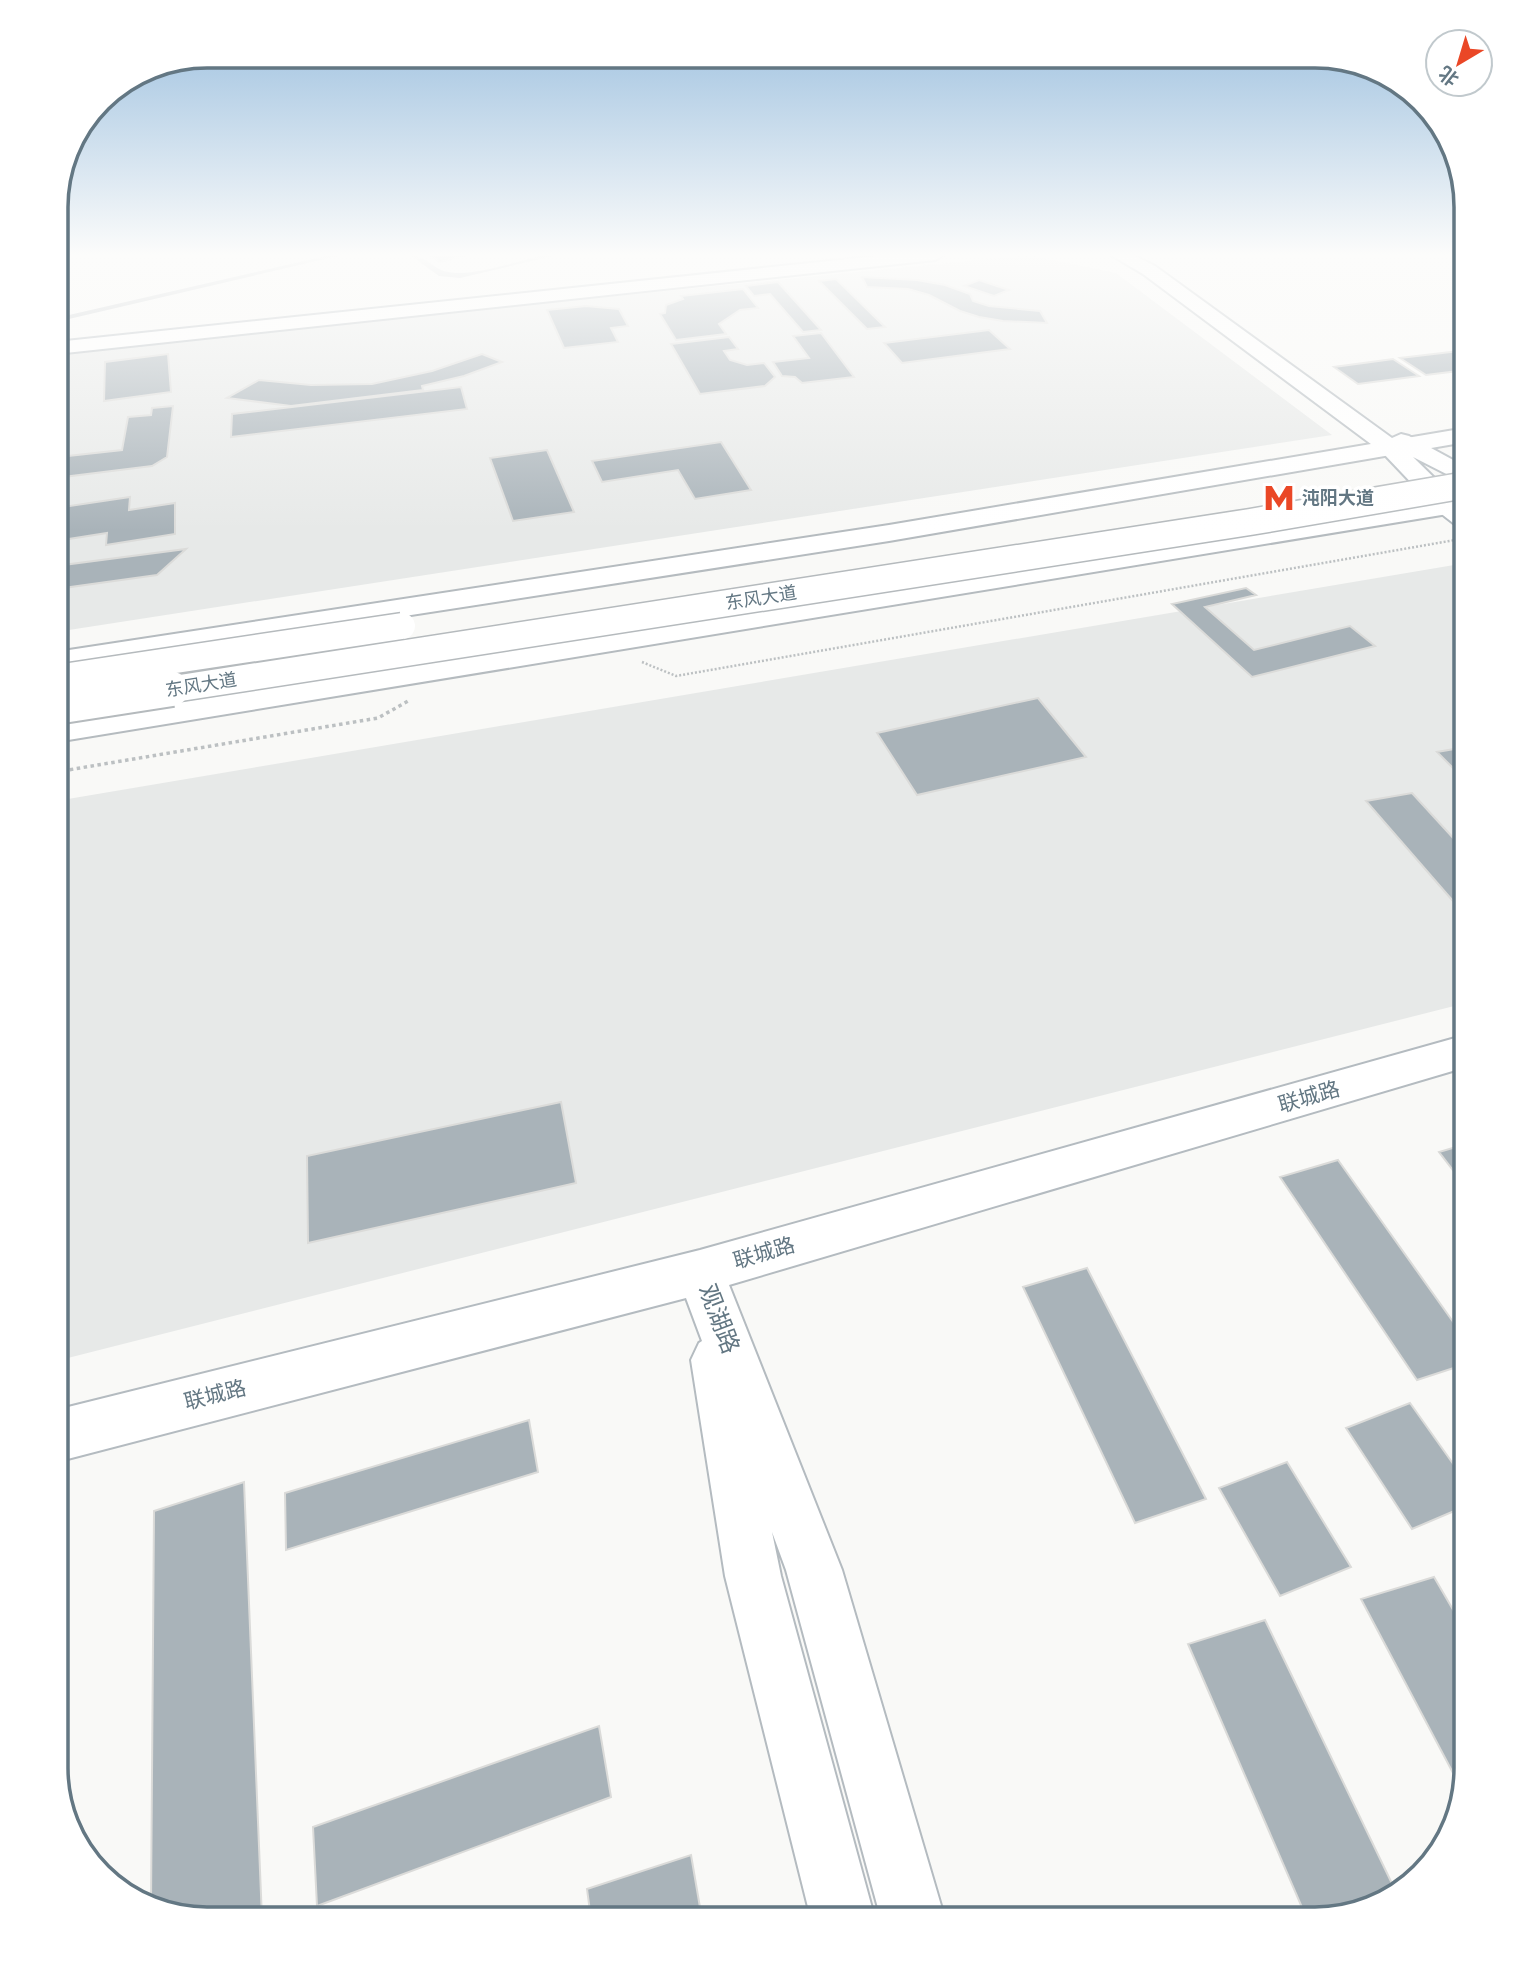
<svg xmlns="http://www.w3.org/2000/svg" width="1522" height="1975" font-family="Cabin,'Noto Sans SC',sans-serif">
<rect width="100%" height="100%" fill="#f9f9f7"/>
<path fill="#e7e9e8" d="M1029 255 1116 273 1332 435 56 632V355L293 328Z
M1466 563V1003L56 1361V801Z"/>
<path fill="#a9b3b9" stroke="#dbdbd9" stroke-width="2" d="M428 255H467L440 262Z
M862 277 917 280 945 285 970 294 973 301 989 306 1040 311 1047 323 1003 321 979 317 960 311 929 295 908 289 867 287Z
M836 279 885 327 867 329 819 281Z
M979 280 1009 290 994 296 964 286Z
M778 282 821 330 803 332 770 294 754 296 746 286Z
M743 289 758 308 740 310 719 324 726 334 676 340 660 314 665 313 666 305 683 299 681 296Z
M586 306 619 309 628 326 611 328 618 342 564 348 547 310Z
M989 330 1010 349 902 363 884 343Z
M821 333 854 377 802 383 795 377 782 376 773 362 809 358 793 336Z
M729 337 738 349 724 351 730 360 747 365 764 363 775 377 765 386 700 394 671 344Z
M1459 351 1466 355V370L1426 375 1400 358Z
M168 354 171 392 104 401 105 362Z
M482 354 502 362 464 376 422 386 423 390 291 406 227 398 259 380 311 385 372 384 432 371Z
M1393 359 1419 376 1358 384 1334 367Z
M461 387 467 409 231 437 232 414Z
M173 406 167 457 152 466 63 477 68 456 122 450 128 417 151 415 152 408Z
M721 442 751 490 695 499 678 470 602 482 592 461Z
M547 450 574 512 513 521 490 458Z
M130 497 129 510 175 503V534L106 545 107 533 56 541V508Z
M186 549 157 575 56 589V566Z
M1246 588 1256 595 1205 607 1254 650 1350 626 1375 646 1252 677 1172 604Z
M1038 698 1086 757 917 795 877 733Z
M1466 747V781L1437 752Z
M1412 793 1466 852V916L1366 801Z
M561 1102 576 1183 308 1243 307 1156Z
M1466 1144V1187L1439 1152Z
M1338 1160 1466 1340V1364L1417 1380 1280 1177Z
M1087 1268 1206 1499 1135 1523 1023 1287Z
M1410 1403 1466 1482V1506L1412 1529 1346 1428Z
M529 1420 538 1472 286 1550 285 1493Z
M1287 1462 1351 1567 1280 1596 1219 1488Z
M244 1482 262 1919H206L151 1904 154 1511Z
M1434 1577 1466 1632V1769L1461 1788 1361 1599Z
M1265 1620 1397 1894 1316 1919H1307L1188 1644Z
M599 1726 611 1797 317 1906 313 1827Z
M691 1855 702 1919H591L587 1889Z"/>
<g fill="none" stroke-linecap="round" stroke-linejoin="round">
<g stroke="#b4bbc0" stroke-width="4">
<path id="secondary" d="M887 255H944L935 260 56 354V342Z
M1111 255H1133L1155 266 1392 438 1401 434 1409 436 1466 467V484L1413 457 1466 509V529L1457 526 1439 512 1383 453 1143 274Z
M1466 1035V1067L729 1285 842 1570 945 1919H881L786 1570 772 1532 781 1576 875 1919H811L725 1576 691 1360 699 1343 702 1341 686 1298 56 1462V1410L700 1250Z"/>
</g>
<g stroke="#b5bbbf" stroke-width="4">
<path id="primary" d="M1466 428V442L889 541 56 670V652L889 525Z
M1466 497V511L56 742V722Z"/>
</g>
<path stroke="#bcc0c2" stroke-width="2.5" stroke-dasharray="2 2" stroke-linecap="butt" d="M642 662 676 676 1455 540"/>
<path stroke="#bcc0c2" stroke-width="3.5" stroke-dasharray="3.5 3.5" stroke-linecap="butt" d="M56 772 378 718 410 700"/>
<path fill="#c2c7cb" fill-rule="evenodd" d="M330 255H342L56 322V318Z
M410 255C425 255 434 270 448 272 474 277 518 261 544 255H557L460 278 439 276Z"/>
<use href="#secondary" fill="#fff" fill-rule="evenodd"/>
<use href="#primary" fill="#fff" fill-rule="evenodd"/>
<g stroke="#b5babd" stroke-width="29" stroke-linecap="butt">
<path id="highway-bridge-far1" d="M56 678 402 626
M161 691 1250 522 1466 485"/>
</g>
<g stroke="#b5babd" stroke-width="38" stroke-linecap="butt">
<path id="highway-bridge" d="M56 707 172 689"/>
</g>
<use href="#highway-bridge-far1" stroke="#fff" stroke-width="26"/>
<use href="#highway-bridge" stroke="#fff" stroke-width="34"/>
</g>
<linearGradient id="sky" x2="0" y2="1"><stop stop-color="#96bcdd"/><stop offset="0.48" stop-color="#fcfcfb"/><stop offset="1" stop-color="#fcfcfb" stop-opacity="0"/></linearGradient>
<rect width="1522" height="531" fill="url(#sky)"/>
<defs>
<g id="metro-bare" transform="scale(2.415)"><path d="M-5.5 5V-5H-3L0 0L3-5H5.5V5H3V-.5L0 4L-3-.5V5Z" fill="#ea4726" stroke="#fff" stroke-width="2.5" paint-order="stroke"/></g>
</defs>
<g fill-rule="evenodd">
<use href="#metro-bare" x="1279" y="498"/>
</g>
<g text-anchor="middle" stroke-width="7" stroke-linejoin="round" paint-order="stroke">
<g font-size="18" font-weight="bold" fill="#637783" stroke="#fff" text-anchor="start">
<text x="1302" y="504">沌阳大道</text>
</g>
<g font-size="18" fill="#637783" stroke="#fff">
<text transform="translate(761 598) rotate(-9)" y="6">东风大道</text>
<text transform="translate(201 685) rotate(-9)" y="6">东风大道</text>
</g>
<g font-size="21" fill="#637783" stroke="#fff">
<text transform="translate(1309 1097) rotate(-16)" y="7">联城路</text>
<text transform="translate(764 1253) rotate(-16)" y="7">联城路</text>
<text transform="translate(215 1395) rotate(-14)" y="7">联城路</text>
</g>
<g font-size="24" fill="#637783" stroke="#fff">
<text transform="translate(719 1319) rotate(69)" y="8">观湖路</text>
</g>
</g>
<path d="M0 0H1522V1975H0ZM207 68H1315A139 139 0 0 1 1454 207V1768A139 139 0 0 1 1315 1907H207A139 139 0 0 1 68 1768V207A139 139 0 0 1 207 68Z" fill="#fff" fill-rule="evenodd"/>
<path fill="none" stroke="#637783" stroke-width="3.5" d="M207 68H1315A139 139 0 0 1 1454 207V1768A139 139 0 0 1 1315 1907H207A139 139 0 0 1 68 1768V207A139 139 0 0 1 207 68Z"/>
<g transform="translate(1459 63) rotate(218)"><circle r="33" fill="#ffffff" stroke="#c1c9cd" stroke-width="2"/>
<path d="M0-5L12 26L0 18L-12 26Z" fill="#ea4726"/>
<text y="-10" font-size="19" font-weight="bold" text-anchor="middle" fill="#637783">北</text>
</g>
</svg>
